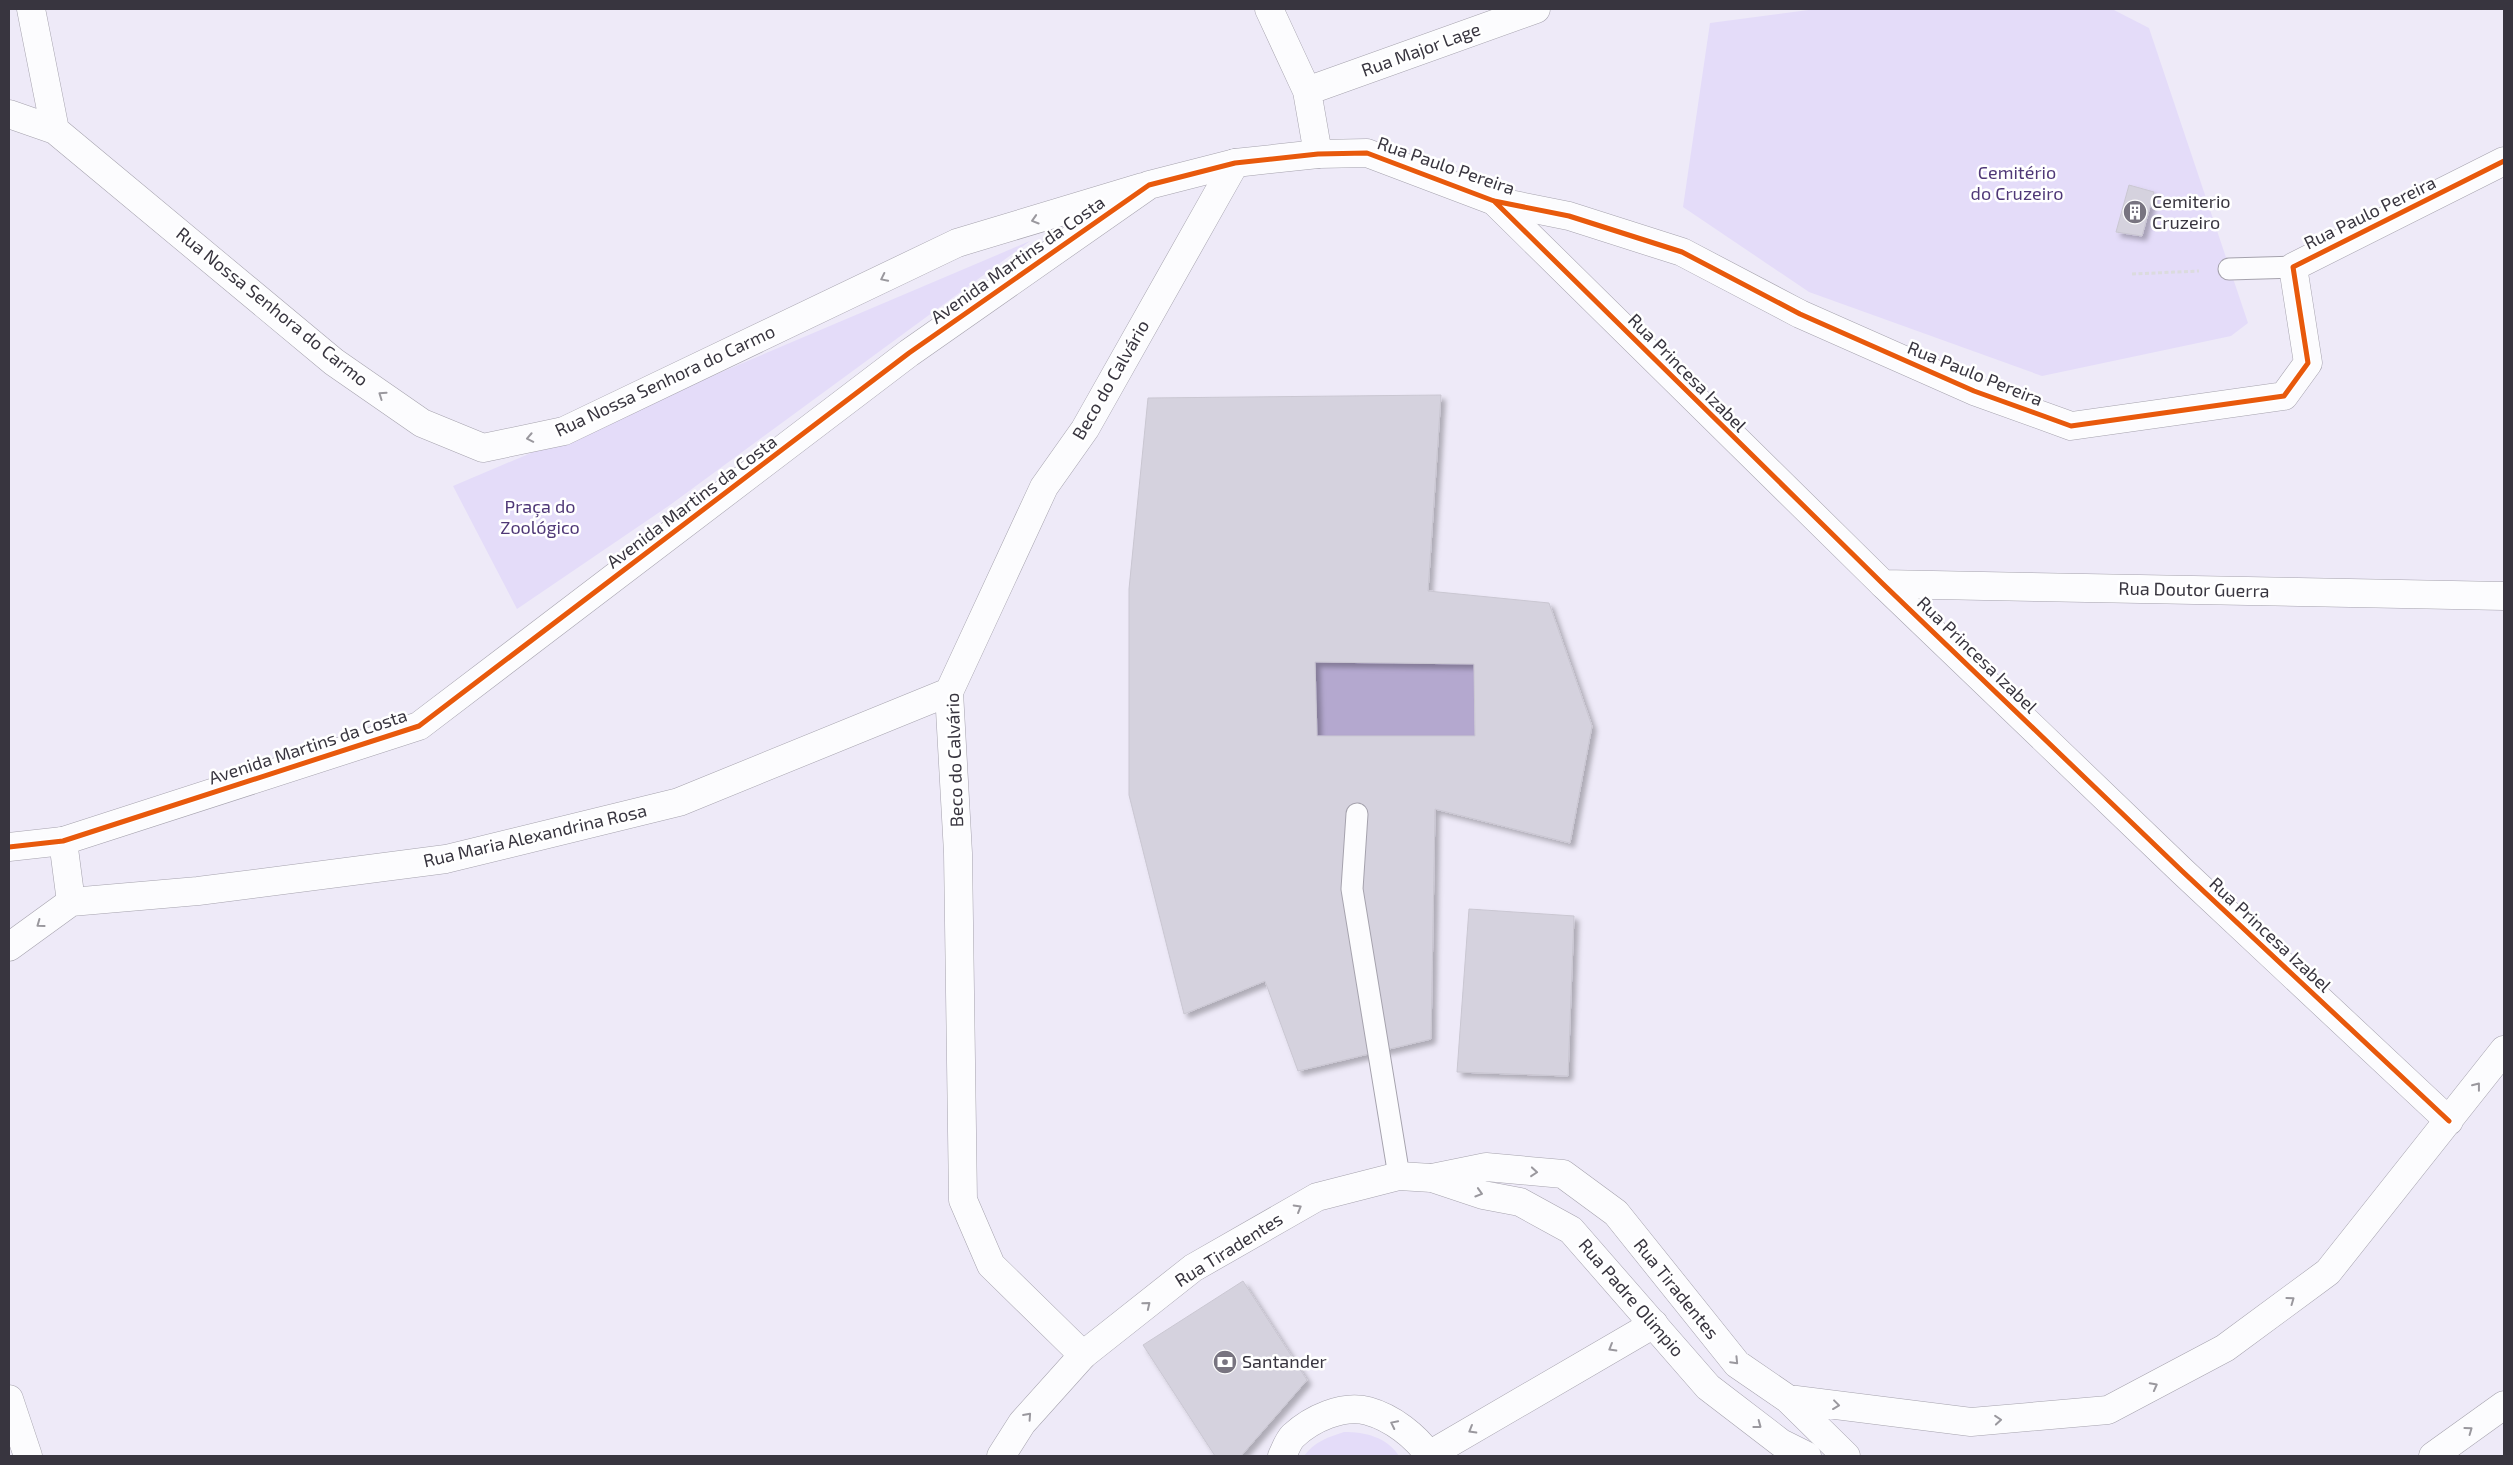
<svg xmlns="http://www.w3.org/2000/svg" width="2513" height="1465" font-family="'Exo 2',sans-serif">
<defs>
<filter id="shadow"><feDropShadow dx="4.5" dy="4.5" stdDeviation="2.5" flood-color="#0004"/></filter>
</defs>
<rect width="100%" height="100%" fill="#eeeaf8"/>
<path fill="#e4dcf9" d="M1816 9H2112L2149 28 2248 323 2231 336 2042 376 1809 292 1683 207 1710 23Z
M1030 241 670 505 517 609 453 486Z
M1344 1432C1365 1432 1387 1437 1399 1456H1304C1314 1442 1328 1437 1344 1432Z"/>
<path fill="#b4a8cf" d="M1315 662 1474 664 1475 736H1317Z"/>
<path fill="#d5d2de" stroke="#cac7d2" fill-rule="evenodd" filter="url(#shadow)" d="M2129 185 2154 192 2142 236 2116 232Z
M1441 395 1428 591 1549 603 1592 726 1570 843 1435 809 1431 1039 1298 1071 1265 981 1184 1014 1129 795V589L1148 398ZM1315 662 1474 664 1475 736H1317Z
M1469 909 1574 916 1568 1076 1457 1072Z
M1243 1281 1307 1380 1241 1456H1215L1143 1345Z"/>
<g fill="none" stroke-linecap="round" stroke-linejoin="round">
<g stroke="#a5a2ad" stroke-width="23">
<path id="service" d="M2229 269 2293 267
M1357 814 1352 889 1399 1176"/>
</g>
<g stroke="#a5a2ad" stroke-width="29">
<path id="minor" d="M31 9 55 130 334 362 422 423 483 448 564 431 957 243 1143 187
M1269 9 1307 91 1318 154
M1307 91 1536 9
M9 114 55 130
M1494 201 1569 216 1682 252 1800 314 1974 391 2071 426 2284 396 2308 363 2293 267 2504 161
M1883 584 2182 871 2449 1121
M63 841 71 902
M71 902 198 891 446 859 679 802 949 692
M9 947 71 902
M1432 1178 1486 1167 1563 1174 1616 1213 1737 1364 1788 1399 1846 1456
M1083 1355 991 1265 963 1200 958 853 949 692 1044 487 1085 429 1235 163
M9 1399 28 1456
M1788 1399 1971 1422 2108 1410 2225 1348 2328 1272 2504 1050
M1429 1455 1654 1324
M1282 1456C1285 1450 1288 1441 1293 1436 1311 1419 1343 1404 1368 1411 1393 1418 1415 1436 1430 1456"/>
</g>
<g stroke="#a5a2ad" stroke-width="29">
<path id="tertiary" d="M9 847 63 841 419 726 909 353 1149 185 1235 163 1318 154 1367 153 1494 201 1883 584 2504 596
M1001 1456 1022 1423 1083 1355 1193 1268 1317 1197 1399 1176 1432 1178 1483 1195 1520 1202 1571 1230 1708 1387 1781 1443 1807 1456
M2433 1456 2504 1405"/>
</g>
<path stroke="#dbdbde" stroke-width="3" stroke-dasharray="4 2.5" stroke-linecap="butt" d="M2132 274 2199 271"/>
<use href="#service" stroke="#fcfcfe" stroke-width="21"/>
<use href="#minor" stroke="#fcfcfe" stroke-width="28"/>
<use href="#tertiary" stroke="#fcfcfe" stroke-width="28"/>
<g stroke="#fff" stroke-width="8">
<path id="cycleway" d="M1494 201 1883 584 2182 871 2449 1121
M9 847 63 841 419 726 909 353 1149 185 1235 163 1318 154 1367 153 1494 201 1569 216 1682 252 1800 314 1974 391 2071 426 2284 396 2308 363 2293 267 2504 161"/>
</g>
<use href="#cycleway" stroke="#e8590c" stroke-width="5"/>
</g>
<defs><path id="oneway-chevron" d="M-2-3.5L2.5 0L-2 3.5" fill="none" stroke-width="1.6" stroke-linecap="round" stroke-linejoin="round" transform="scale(1.25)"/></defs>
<g stroke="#9a989e">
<use href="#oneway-chevron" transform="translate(1035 220) rotate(163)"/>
<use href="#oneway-chevron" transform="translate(884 278) rotate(154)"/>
<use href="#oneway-chevron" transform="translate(382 395) rotate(-145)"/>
<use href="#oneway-chevron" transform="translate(530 438) rotate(169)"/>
<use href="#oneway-chevron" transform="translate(40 924) rotate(144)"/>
<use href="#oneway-chevron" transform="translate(2477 1086) rotate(-52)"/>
<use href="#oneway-chevron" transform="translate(1534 1172) rotate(5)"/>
<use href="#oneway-chevron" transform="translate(1479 1193) rotate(17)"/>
<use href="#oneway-chevron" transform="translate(1298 1208) rotate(-30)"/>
<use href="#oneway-chevron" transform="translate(2291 1300) rotate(-36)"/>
<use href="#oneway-chevron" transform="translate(1147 1305) rotate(-39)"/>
<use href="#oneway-chevron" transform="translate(1612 1348) rotate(150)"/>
<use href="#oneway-chevron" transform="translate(1735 1361) rotate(46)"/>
<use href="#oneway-chevron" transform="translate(2154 1386) rotate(-28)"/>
<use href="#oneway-chevron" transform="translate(1836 1405) rotate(7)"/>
<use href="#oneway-chevron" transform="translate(1028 1416) rotate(-48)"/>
<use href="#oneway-chevron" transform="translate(1998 1420) rotate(-5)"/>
<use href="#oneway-chevron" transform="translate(1394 1424) rotate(-154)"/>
<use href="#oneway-chevron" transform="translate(1758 1425) rotate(37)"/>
<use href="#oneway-chevron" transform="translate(1472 1430) rotate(150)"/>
<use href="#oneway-chevron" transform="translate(2469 1430) rotate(-36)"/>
</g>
<defs>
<g id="building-disc" transform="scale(1.25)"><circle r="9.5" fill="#787480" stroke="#fff"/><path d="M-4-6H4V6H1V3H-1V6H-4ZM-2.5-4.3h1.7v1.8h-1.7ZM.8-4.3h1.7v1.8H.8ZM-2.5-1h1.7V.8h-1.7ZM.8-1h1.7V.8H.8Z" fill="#fff"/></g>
<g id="bank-disc" transform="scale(1.25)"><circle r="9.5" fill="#787480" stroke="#fff"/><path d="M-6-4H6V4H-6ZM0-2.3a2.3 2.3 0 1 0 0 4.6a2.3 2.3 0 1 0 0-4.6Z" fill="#fff"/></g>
</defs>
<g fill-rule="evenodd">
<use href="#building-disc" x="2135" y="212"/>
<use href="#bank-disc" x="1225" y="1362"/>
</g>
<g text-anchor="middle" stroke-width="5" stroke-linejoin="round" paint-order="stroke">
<g font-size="18" fill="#38353f" stroke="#fff">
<text transform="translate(1421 50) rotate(-20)" y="6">Rua Major Lage</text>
<text transform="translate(1446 166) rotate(19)" y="6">Rua Paulo Pereira</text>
<text transform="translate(2370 213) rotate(-26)" y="6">Rua Paulo Pereira</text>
<text transform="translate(1018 260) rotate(-35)" y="6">Avenida Martins da Costa</text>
<text transform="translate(272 307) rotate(39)" y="6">Rua Nossa Senhora do Carmo</text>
<text transform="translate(1687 373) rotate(45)" y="6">Rua Princesa Izabel</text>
<text transform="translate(1975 374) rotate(22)" y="6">Rua Paulo Pereira</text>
<text transform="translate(1111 380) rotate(-60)" y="6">Beco do Calvário</text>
<text transform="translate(665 381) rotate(-25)" y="6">Rua Nossa Senhora do Carmo</text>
<text transform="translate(692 502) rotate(-37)" y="6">Avenida Martins da Costa</text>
<text transform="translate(2194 590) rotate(1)" y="6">Rua Doutor Guerra</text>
<text transform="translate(1977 655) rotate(44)" y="6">Rua Princesa Izabel</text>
<text transform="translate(308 747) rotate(-18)" y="6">Avenida Martins da Costa</text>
<text transform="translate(955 760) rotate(-92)" y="6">Beco do Calvário</text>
<text transform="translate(535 836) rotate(-13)" y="6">Rua Maria Alexandrina Rosa</text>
<text transform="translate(2270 935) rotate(43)" y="6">Rua Princesa Izabel</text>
<text transform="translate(1229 1250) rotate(-32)" y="6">Rua Tiradentes</text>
<text transform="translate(1676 1289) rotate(51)" y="6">Rua Tiradentes</text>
<text transform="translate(1631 1298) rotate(49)" y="6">Rua Padre Olimpio</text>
</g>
<g font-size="18" fill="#4f3877" stroke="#fff">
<text x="2017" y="179">Cemitério<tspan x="2017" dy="21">do Cruzeiro</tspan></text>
<text x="540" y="513">Praça do<tspan x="540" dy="21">Zoológico</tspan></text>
</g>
<g font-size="18" fill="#38353f" stroke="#fff" text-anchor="start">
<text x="2152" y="208">Cemiterio<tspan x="2152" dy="21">Cruzeiro</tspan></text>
<text x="1242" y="1368">Santander</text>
</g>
</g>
<rect width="2513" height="1465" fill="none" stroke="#38353f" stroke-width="20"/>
</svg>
